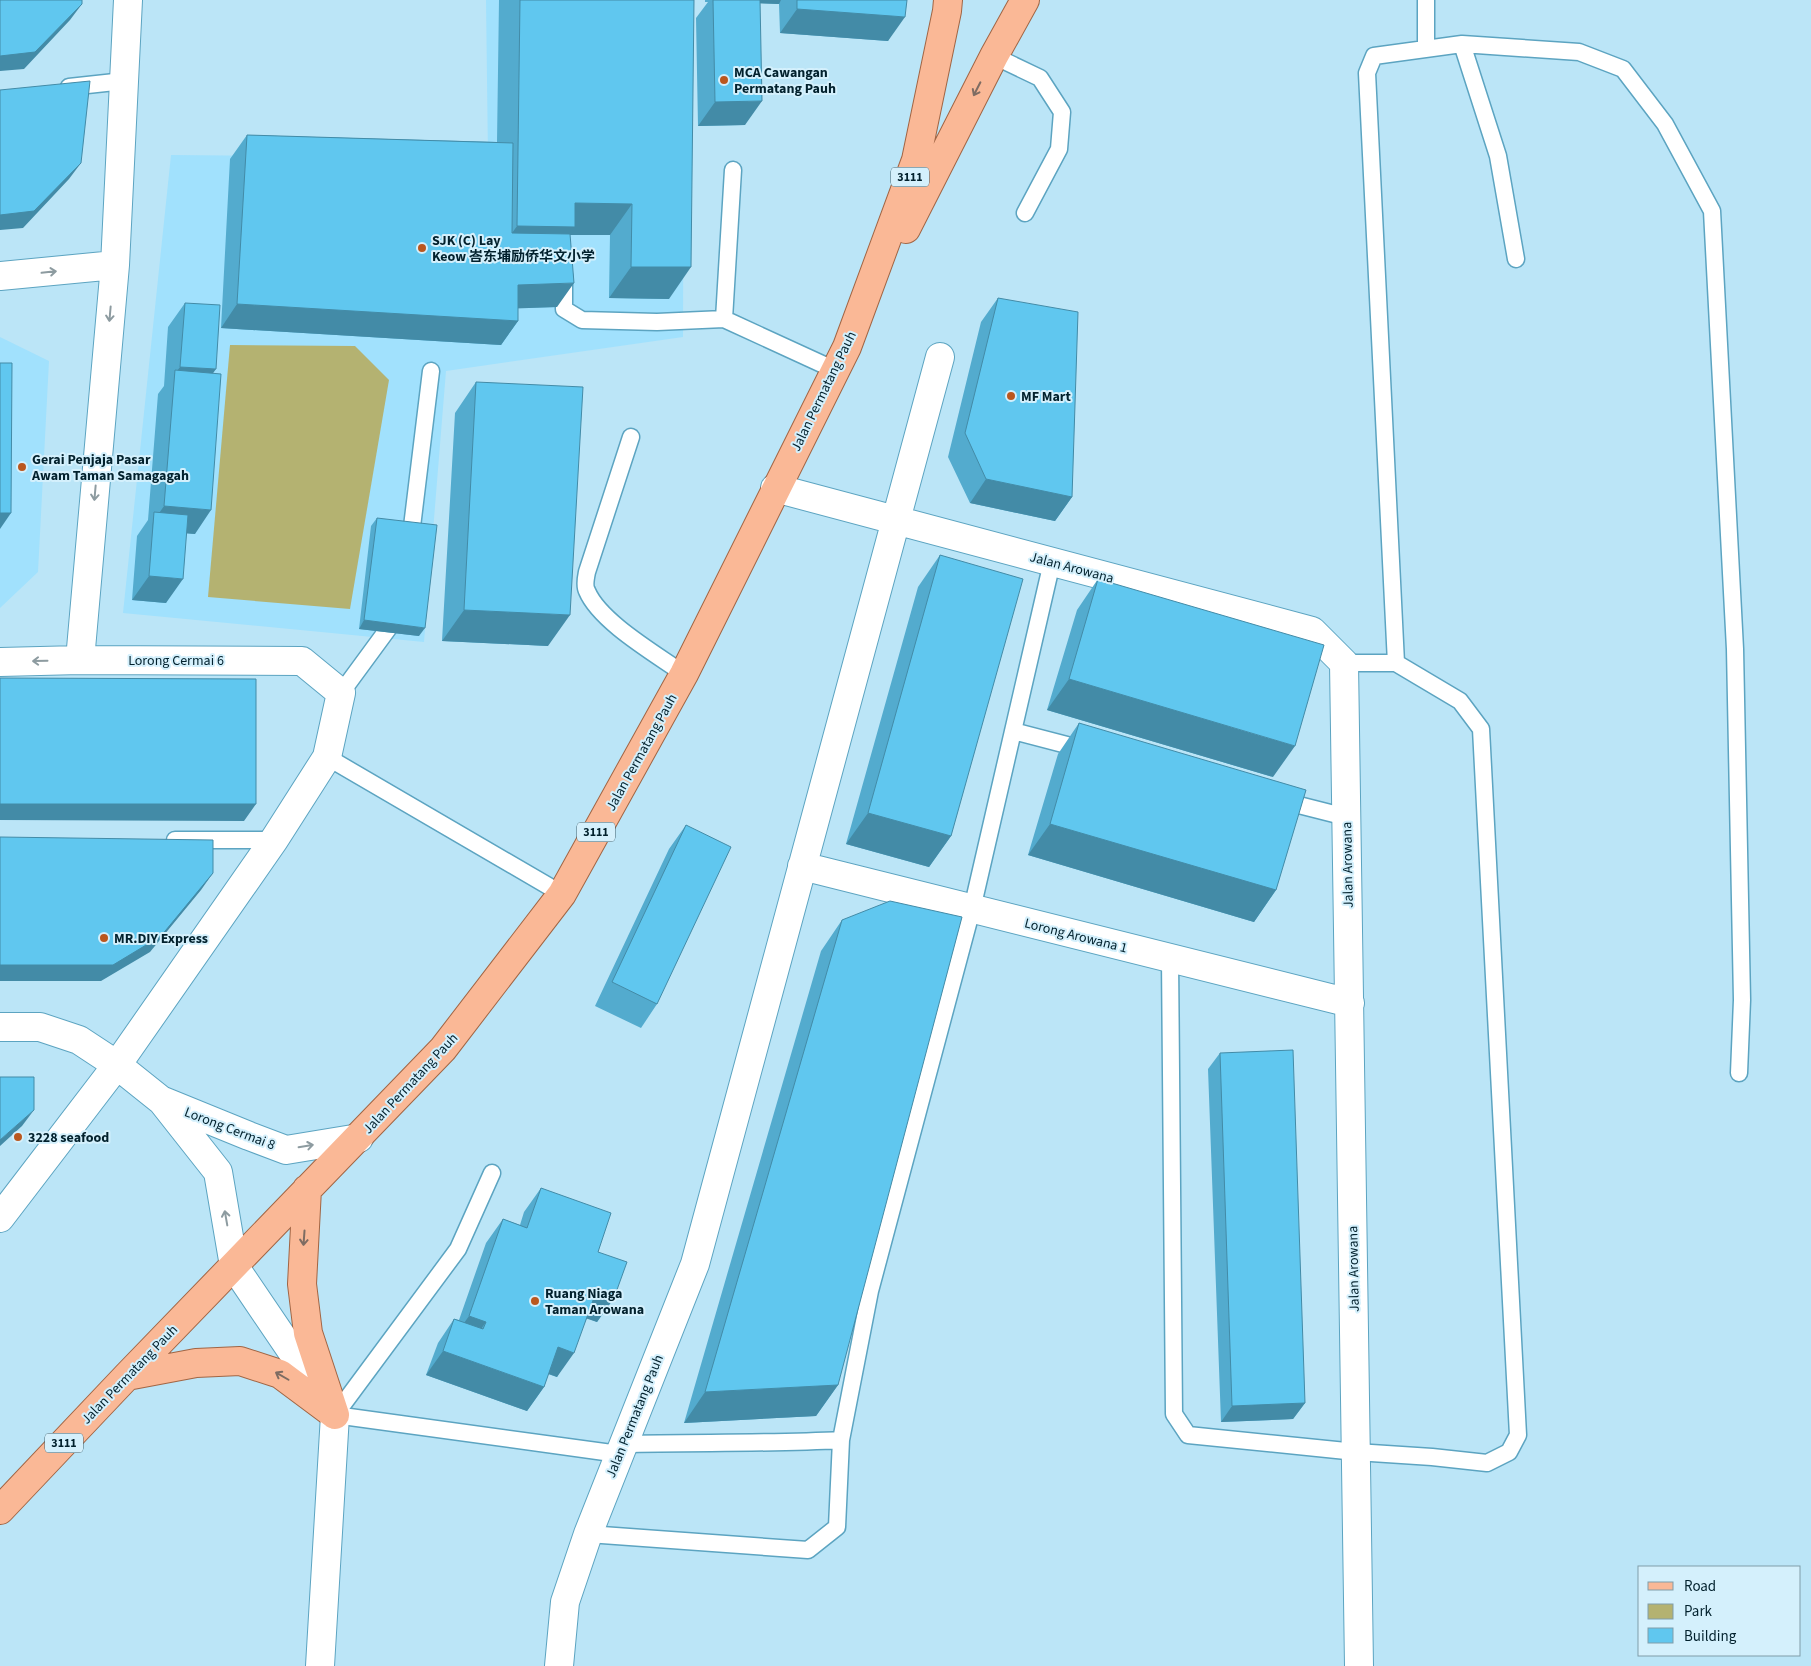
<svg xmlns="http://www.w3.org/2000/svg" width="1811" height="1666" font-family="'Source Sans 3','Noto Sans SC',sans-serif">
<rect width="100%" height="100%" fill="#bbe5f7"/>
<path fill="#a1e1fd" d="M486 0H684L683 337 446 371 424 642 123 613 171 155 488 158Z
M0 337 49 361 38 572 0 608Z"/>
<path fill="#b4b271" d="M230 345 355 346 389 380 350 609 208 597Z"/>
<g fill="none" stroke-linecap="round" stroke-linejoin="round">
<g stroke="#5ca4c1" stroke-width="19">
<path id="service" d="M1462 44 1498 156 1516 259
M1426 47V0
M994 56 1040 78 1062 112 1059 149 1025 213
M69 87 124 81
M564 275V309L582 320 657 322 724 319 835 370
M724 319 733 170
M631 437 587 572C586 577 584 586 587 591 600 622 656 654 684 674
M410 543 431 371
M1344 663H1396L1367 73 1374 56 1462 44 1579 52 1623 69 1665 124 1712 211 1735 649 1742 1000 1739 1073
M341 693 396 618 398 614
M1013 731 1086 750
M327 757 562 894
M1279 800 1346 817
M175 840H274
M1170 958 1174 1414 1188 1435 1356 1452 1432 1457 1487 1463 1509 1452 1518 1435 1481 729 1460 701 1396 663
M492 1173 458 1249 335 1415 619 1454
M623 1444C696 1442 769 1444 841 1440
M588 1534 808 1550 837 1527 841 1440 870 1291 972 909 1052 562"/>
</g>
<g stroke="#5ca4c1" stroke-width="30">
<path id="minor" d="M0 276 115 265
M775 488 1312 631 1344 663 1359 1666
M80 660 115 265 128 0
M0 662 80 660 302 661 341 693 327 757 274 840 117 1065 0 1218
M802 866 1350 1003
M0 1027H40L79 1040 117 1065 162 1101 218 1172 234 1266 335 1415 320 1666
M163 1101 249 1136 286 1150 359 1138
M559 1666 565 1602 588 1534 695 1264 940 357"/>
</g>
<g stroke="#a16544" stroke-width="30">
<path id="primary" d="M906 229 994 56 1025 0
M307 1189 302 1284 308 1333 335 1415
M127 1376 196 1363 240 1361 280 1374 335 1415
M0 1510 127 1376 443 1049 562 894 684 674 847 347 916 160 947 11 948 0"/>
</g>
<use href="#service" stroke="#fff" stroke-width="16"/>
<use href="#minor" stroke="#fff" stroke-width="28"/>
<use href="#primary" stroke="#fab896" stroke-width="28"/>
</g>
<path fill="#53abce" d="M499 0H694L669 299 609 298 610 235H570L557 307 518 308V321L501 345 221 328 230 159 247 135 497 142Z
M705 0H907L888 41 780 33 779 4 760 3 745 125 698 126 696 18 708 2H705Z
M998 298 1072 497 1055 521 970 503 948 457 981 322Z
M185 303 213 373 195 534 187 533 166 603 132 600 137 536 148 520 158 394 164 386 168 327Z
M476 382 548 646 442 641 455 413Z
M377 518 419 636 359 629 371 526Z
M940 555 951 836 929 867 846 844 918 587Z
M1098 579 1273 777 1047 710 1077 610Z
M1079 723 1276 890 1254 922 1028 855 1058 754Z
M686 825 657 1004 641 1028 595 1006 669 849Z
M842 920 838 1385 816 1416 684 1423 821 951Z
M1220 1053 1305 1403 1293 1419 1221 1422 1208 1069Z
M541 1188 598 1252 614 1298 597 1322 587 1318 557 1377 548 1374 544 1387 527 1411 426 1375 438 1343 454 1319 459 1320 486 1243 503 1219 520 1225 524 1212Z"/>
<path fill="#438ba7" d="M713 0H781L779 4 713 2Z
M82 4 70 20 24 69 0 71V56Z
M797 9 905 17 888 41 780 33Z
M762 101 745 125 698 126 715 102Z
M81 163 69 179 23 228 0 230V215Z
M575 203 632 204 610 235H569L495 257 517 226Z
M631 267H691L669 299 609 298Z
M574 283 557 307 501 309 518 285Z
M237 304 518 321 501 345 221 328Z
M180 367 216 369 199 393 174 375Z
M986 479 1072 497 1055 521 970 503Z
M164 506 211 510 195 534 152 531 153 522Z
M0 513H11L0 529Z
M149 576 183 579 166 603 132 600Z
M464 610 570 615 548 646 442 641Z
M364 620 425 628 419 636 359 629Z
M1069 679 1295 746 1273 777 1047 710Z
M0 804H256L244 821 0 820Z
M868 813 951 836 929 867 846 844Z
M1050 824 1276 890 1254 922 1028 855Z
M213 873 201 890 150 952 101 981H0V965Z
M34 1110 22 1126 0 1146V1140Z
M596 1292 614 1298 597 1322 579 1316Z
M469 1316 486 1322 469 1346 452 1340Z
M558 1347 574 1353 557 1377 541 1371Z
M443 1351 544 1387 527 1411 426 1375Z
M838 1385 816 1416 684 1423 705 1392Z
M1305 1403 1293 1419 1221 1422 1232 1406Z"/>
<path fill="#60c7ef" stroke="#438ba7" d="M0 0H82V4L35 52 0 56Z
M520 0H694L691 267H631L632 204 575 203V227L517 226Z
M713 0H760L762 101 715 102Z
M797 0H907L905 17 797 9Z
M90 81 81 163 34 211 0 215V90Z
M247 135 513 143 512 233 570 234 574 283 518 285V321L237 304Z
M998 298 1078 312 1072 497 986 479 965 433Z
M185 303 220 305 216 369 180 367Z
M0 363H12L11 513H0Z
M175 370 221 374 211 510 164 506Z
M476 382 583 387 570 615 464 610Z
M154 512 188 515 183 579 149 576Z
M377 518 437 525 425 628 364 620Z
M940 555 1023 579 951 836 868 813Z
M1098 579 1324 645 1295 746 1069 679Z
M0 678 256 679V804H0Z
M1079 723 1306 790 1276 890 1050 824Z
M686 825 731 847 657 1004 612 982Z
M0 837 213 840V873L161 936 113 965H0Z
M890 901 962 917 838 1385 705 1392 842 920Z
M1293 1050 1305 1403 1232 1406 1220 1053Z
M0 1077H34V1110L0 1140Z
M541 1188 611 1213 598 1252 627 1262 614 1298 596 1292 574 1353 558 1347 544 1387 443 1351 454 1319 483 1329 486 1322 469 1316 503 1219 527 1228Z"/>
<defs><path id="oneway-shaft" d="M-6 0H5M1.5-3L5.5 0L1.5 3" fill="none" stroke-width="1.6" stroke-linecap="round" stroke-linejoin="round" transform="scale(1.25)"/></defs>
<g stroke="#7e6c62">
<use href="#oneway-shaft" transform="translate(977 89) rotate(117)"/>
<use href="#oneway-shaft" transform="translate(304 1238) rotate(94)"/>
<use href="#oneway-shaft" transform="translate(282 1376) rotate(-150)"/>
</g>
<g stroke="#8d9ba0">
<use href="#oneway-shaft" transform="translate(49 272) rotate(-6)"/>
<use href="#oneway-shaft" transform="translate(110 314) rotate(95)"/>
<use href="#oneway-shaft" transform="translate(95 493) rotate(95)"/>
<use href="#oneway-shaft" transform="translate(40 661) rotate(179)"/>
<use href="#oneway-shaft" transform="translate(306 1146) rotate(-9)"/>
<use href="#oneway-shaft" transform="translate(226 1218) rotate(-100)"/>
</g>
<g fill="#ba571e" stroke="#d4f0fc" stroke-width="2">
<circle cx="724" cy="80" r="5"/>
<circle cx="422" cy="248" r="5"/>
<circle cx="1011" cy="396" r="5"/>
<circle cx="22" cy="467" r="5"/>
<circle cx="104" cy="938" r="5"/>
<circle cx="18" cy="1137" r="5"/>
<circle cx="535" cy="1301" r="5"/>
</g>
<g text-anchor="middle" stroke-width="4" stroke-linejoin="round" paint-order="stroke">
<g fill="#d4f0fc" stroke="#415f6b" stroke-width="1">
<rect x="891" y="167.5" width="38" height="19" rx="4"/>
<rect x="577" y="822.5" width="38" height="19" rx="4"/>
<rect x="45" y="1433.5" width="38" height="19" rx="4"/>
</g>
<g font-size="12" font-weight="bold" fill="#02212d">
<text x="910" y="181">3111</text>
<text x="596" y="836">3111</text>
<text x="64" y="1447">3111</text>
</g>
<g font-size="14" font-weight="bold" fill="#02212d" stroke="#d4f0fc" text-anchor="start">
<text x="734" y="77">MCA Cawangan<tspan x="734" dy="16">Permatang Pauh</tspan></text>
<text x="432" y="245">SJK (C) Lay<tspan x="432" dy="16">Keow 峇东埔励侨华文小学</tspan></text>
<text x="1021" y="401">MF Mart</text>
<text x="32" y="464">Gerai Penjaja Pasar<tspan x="32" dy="16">Awam Taman Samagagah</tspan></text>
<text x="114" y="943">MR.DIY Express</text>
<text x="28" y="1142">3228 seafood</text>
<text x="545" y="1298">Ruang Niaga<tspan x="545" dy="16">Taman Arowana</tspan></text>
</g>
<g font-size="14" fill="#02212d" stroke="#d4f0fc">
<text transform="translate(823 391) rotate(-64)" y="5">Jalan Permatang Pauh</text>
<text transform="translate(1072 567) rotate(15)" y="5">Jalan Arowana</text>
<text x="176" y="665">Lorong Cermai 6</text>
<text transform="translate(641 752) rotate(-61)" y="5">Jalan Permatang Pauh</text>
<text transform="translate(1347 865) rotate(-91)" y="5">Jalan Arowana</text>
<text transform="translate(1076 935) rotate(14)" y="5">Lorong Arowana 1</text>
<text transform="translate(410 1083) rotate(-47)" y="5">Jalan Permatang Pauh</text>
<text transform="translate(230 1128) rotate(21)" y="5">Lorong Cermai 8</text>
<text transform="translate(1353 1269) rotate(-91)" y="5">Jalan Arowana</text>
<text transform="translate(129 1374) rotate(-46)" y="5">Jalan Permatang Pauh</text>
<text transform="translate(634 1416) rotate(-68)" y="5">Jalan Permatang Pauh</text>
</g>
</g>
<rect x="1638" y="1566" width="162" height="90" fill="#d4f0fc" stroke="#809da9"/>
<rect x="1648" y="1582" width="25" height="8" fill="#fab896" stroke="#809da9"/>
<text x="1684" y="1591" font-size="15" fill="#02212d">Road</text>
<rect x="1648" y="1604" width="25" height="15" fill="#b4b271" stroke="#809da9"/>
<text x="1684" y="1616" font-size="15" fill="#02212d">Park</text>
<rect x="1648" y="1628" width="25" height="15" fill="#60c7ef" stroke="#809da9"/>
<text x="1684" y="1641" font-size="15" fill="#02212d">Building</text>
</svg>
